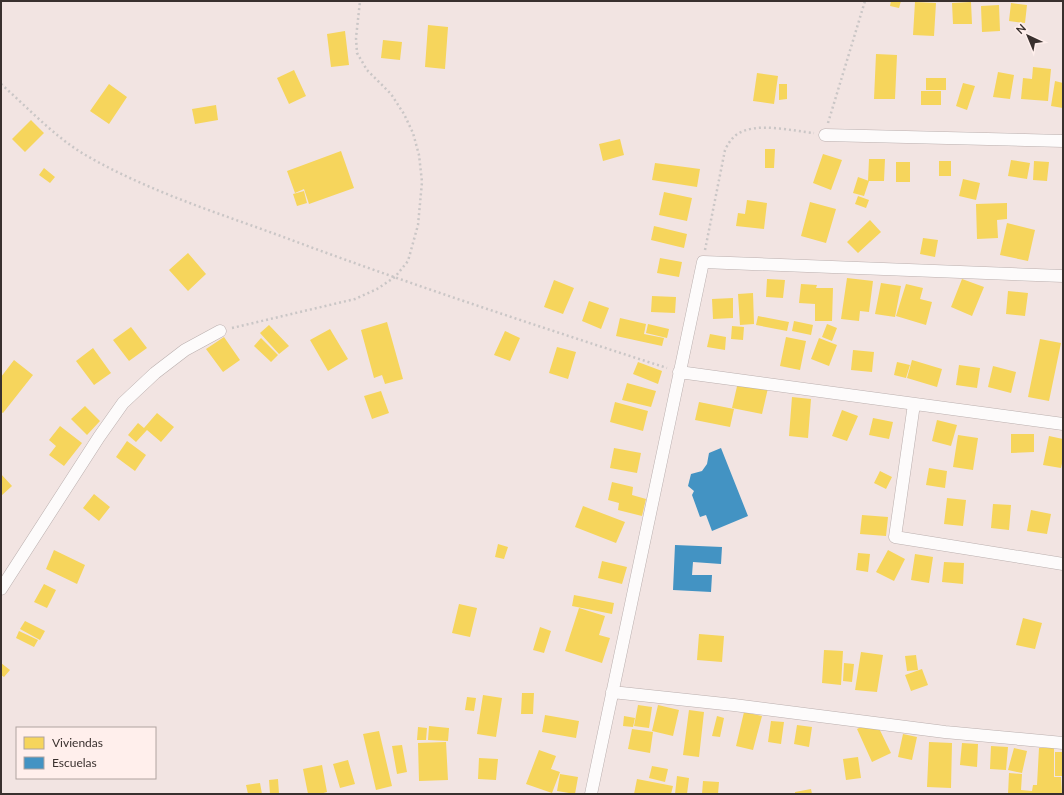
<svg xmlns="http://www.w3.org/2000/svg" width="1064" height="795" font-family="Lato,sans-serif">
<rect width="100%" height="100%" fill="#f2e4e2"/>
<path fill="#f6d55c" d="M891 1H901L899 8 890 6Z
M915 2 936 3 934 36 913 35Z
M971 2 972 24H953L952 3Z
M1011 3 1027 5 1025 23 1009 21Z
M999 5 1000 31 982 32 981 6Z
M428 25 448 27 445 69 425 67Z
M345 31 349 65 331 67 327 34Z
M383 40 402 42 400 60 381 58Z
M876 54 897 55 895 99H874Z
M1033 67 1051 69 1048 101 1021 99 1023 78 1032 79Z
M294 70 306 96 289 104 277 78Z
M998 72 1014 75 1010 99 993 97Z
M757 73 778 76 774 104 753 101Z
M926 78H946V90H926Z
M1055 81 1063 83V108L1051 106Z
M963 83 975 86 967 110 956 106Z
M109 84 127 97 109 124 90 111Z
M779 84H787V99L779 100Z
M921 91H941V105H921Z
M216 105 218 120 195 124 192 109Z
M31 120 44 133 25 152 12 139Z
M620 139 624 155 603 161 599 144Z
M765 149H775L774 168H765Z
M341 151 354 188 309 204 304 189 295 193 287 171Z
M823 154 842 160 831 190 813 183Z
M869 159H885L884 181H868Z
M1011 160 1030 163 1027 179 1008 176Z
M939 161H951V176H939Z
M1034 161 1049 162 1047 181 1033 180Z
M896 162H910V182H896Z
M655 163 700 169 697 187 652 180Z
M44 168 55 177 50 183 39 175Z
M858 177 869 181 864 196 853 193Z
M963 179 980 183 976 200 959 196Z
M304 191 307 203 297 206 293 194Z
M664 192 692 198 687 221 659 215Z
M858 196 869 200 866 208 855 204Z
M747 200 767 203 764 229 736 226 738 213 745 214Z
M810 202 836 209 826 243 801 236Z
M1007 203V219L997 220 998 238 977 239 976 204Z
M870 220 881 232 858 253 847 242Z
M1007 223 1035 230 1028 261 1000 255Z
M654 226 687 234 684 248 651 240Z
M923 238 938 240 935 257 920 254Z
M188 253 206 274 188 291 169 270Z
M660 258 682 262 679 277 657 273Z
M847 278 873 281 869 312 860 311 859 321 841 319Z
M767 279 785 280 783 298 766 297Z
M962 279 984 287 972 316 951 307Z
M554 280 574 288 563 314 544 307Z
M881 283 901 286 895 317 875 314Z
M801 284 817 285 816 288H833L832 321H815V304L799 303Z
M906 284 923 288 920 299 932 302 926 325 896 316Z
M1008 291 1028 293 1025 316 1006 314Z
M753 293 754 324 740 325 738 294Z
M652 296 676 297 675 313 651 312Z
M733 298V318L713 319 712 299Z
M589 301 609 308 601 329 582 321Z
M758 316 789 322 787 331 756 325Z
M620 318 646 324 644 334 664 338 662 346 616 336Z
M794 321 813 325 811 335 792 331Z
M387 322 403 379 385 384 382 375 374 378 361 330Z
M648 324 669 329 667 338 646 333Z
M827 324 837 328 832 341 822 337Z
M269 325 289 346 279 354 260 333Z
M732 326 744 327 743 340 731 339Z
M131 327 147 348 129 361 113 340Z
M330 329 348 359 328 371 310 340Z
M505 331 520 338 510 361 494 355Z
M710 334 726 337 725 350 707 347Z
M224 337 240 360 223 372 206 349Z
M786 337 806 341 800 370 780 366Z
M261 338 278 355 271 362 254 346Z
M819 338 837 345 829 366 811 359Z
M1040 339 1061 343 1049 401 1028 397Z
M557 347 576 352 568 379 549 373Z
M93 348 111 373 94 385 76 361Z
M853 350 874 352 872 372 851 370Z
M14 360 33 375 3 413 1 412V377Z
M912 360 942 369 937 387 907 378Z
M638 362 662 371 658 384 633 374Z
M897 362 910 365 906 378 894 375Z
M959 365 980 368 977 388 956 385Z
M993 366 1016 372 1011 393 988 387Z
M738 382 768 388 762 414 732 408Z
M627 383 656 391 651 407 622 400Z
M381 391 389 413 372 419 364 396Z
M792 397 811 399 808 438 789 436Z
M615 402 648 411 643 431 610 422Z
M699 402 734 409 730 427 695 420Z
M85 406 100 421 87 435 71 419Z
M842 410 858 416 847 441 832 436Z
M157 413 174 427 161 442 147 430 136 442 128 435 138 423 144 428Z
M873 418 893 422 889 439 869 435Z
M937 420 957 425 951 446 932 441Z
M60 426 82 443 64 466 49 455 56 446 49 440Z
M1011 434H1034V452L1011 453Z
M958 435 978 438 973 470 953 467Z
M1049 436 1063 439V459L1061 468 1043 465Z
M127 441 146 455 135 471 116 457Z
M614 448 641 453 637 473 610 468Z
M929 468 947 471 945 488 926 485Z
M880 471 892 477 886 489 874 483Z
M1 474 12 486 1 496Z
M612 482 633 487 632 495 646 499 642 516 618 510 619 503 608 500Z
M94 494 110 507 99 521 83 508Z
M947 498 966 500 963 526 944 524Z
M993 504 1011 505 1009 530 991 528Z
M583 506 625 522 616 543 575 527Z
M1031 510 1051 514 1047 534 1027 531Z
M862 515 888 517 886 536 860 534Z
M498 544 508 547 504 559 495 557Z
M54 550 85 565 77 584 46 569Z
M888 550 905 559 894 581 876 572Z
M858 553 870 554 868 572 856 570Z
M915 554 933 557 929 583 911 580Z
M602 561 627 567 622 584 598 578Z
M944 562 964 563 963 584 942 582Z
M44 584 56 590 47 608 34 602Z
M574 595 614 603 612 614 572 606Z
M459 604 477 608 470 637 452 633Z
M579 608 605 616 599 635 610 638 602 663 565 651Z
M1023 618 1042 623 1035 649 1016 645Z
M25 621 45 631 40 640 20 629Z
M540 627 551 631 544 653 533 650Z
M19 631 38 640 34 647 16 638Z
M699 634 724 636 722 662 697 660Z
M824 650 843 651 841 685 822 683Z
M861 652 883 655 877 692 855 690Z
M916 655 918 670 907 671 905 656Z
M1 663 10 670 4 677 1 675Z
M844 663 854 664 852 682 843 681Z
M922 669 928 685 911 691 905 675Z
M522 693H534L533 714H521Z
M483 695 502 698 496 737 477 734Z
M467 697 476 698 474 711 465 710Z
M638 705 652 707 649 728 634 726Z
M658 705 679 710 673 736 652 731Z
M689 710 704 712 699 757 683 755Z
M744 712 762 716 753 750 736 746Z
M545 715 579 721 576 738 542 732Z
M624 716 635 718 633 727 623 726Z
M717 716 724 718 720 737 712 736Z
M875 720 891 753 872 762 857 729Z
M771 721 784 722 781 744 768 742Z
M797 725 812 727 809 747 794 744Z
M429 726 449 728 448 741 428 740Z
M418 727 427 728 426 740H417Z
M632 729 653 732 650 753 628 749Z
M379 731 392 786 376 790 363 734Z
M903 734 917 737 912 760 898 757Z
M446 742 448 780 419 781 418 743Z
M929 742 952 743 951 788 927 787Z
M962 743 978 744 977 767 960 765Z
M402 745 407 772 397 774 392 746Z
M991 746 1008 747 1006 770 990 769Z
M1054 747V777H1061L1062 794H1008L1009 773 1022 774 1021 790 1032 791 1033 785H1037L1039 748Z
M1014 748 1027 751 1022 773 1008 770Z
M539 750 556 756 551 769 560 772 552 793 526 784Z
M1055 752H1063V776H1055Z
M858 757 861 778 846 780 843 759Z
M479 758 498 759 496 780 478 779Z
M348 760 355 784 340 788 333 764Z
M322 765 327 792 320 794H308L303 769Z
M652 766 668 769 665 782 649 778Z
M560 774 578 777 575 794 557 791Z
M677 776 689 778 687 794H675Z
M278 779 279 794H270L269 780Z
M637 779 673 786 671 794H634Z
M703 781 719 782 718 794H702Z
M260 783 262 794H248L246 785Z
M811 789 812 794H795V792Z"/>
<path fill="#4393c3" d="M721 448 748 516 712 531 706 515 700 517 692 495 694 491 688 486 691 474 702 471 707 464 709 453Z
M675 545 722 547 721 564 693 562 692 575H712L711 592 673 590Z"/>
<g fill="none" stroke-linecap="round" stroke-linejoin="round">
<g stroke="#baafae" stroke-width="13">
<path id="minor" d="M825 135 1063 141
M679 372 1063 424
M914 404 895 537 1063 564
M1 589 99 437 123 403 155 373 185 350 220 331
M612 692 734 705 945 732 1063 743
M591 794 703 262 1063 276"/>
</g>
<path stroke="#cac6c6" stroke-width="2.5" stroke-dasharray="2 3" stroke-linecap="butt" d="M1 84C27 107 53 135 82 153 143 189 212 211 278 235 406 283 537 326 667 368
M828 123 865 1
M705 250 725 150C728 144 731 139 736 135 755 121 792 131 814 133
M232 328 355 299 377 289 395 277 408 261 418 225 422 182 419 155 413 133 404 114 391 94 367 70 357 53 356 38 360 1"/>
<use href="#minor" stroke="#fdfbfb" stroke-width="12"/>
</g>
<rect width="1064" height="795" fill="none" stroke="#39302e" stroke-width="4"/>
<rect x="16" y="727" width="140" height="52" fill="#ffefec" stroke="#b0a3a0"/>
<rect x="24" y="737" width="20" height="12" fill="#f6d55c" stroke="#b0a3a0"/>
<text x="52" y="747" font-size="12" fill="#39302e">Viviendas</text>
<rect x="24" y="757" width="20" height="12" fill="#4393c3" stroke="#b0a3a0"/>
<text x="52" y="767" font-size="12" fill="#39302e">Escuelas</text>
<g transform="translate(1028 36) rotate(316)" stroke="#ffefec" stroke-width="3" paint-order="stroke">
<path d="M0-3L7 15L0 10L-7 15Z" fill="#39302e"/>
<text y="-6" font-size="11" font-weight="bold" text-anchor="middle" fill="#39302e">N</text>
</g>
</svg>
